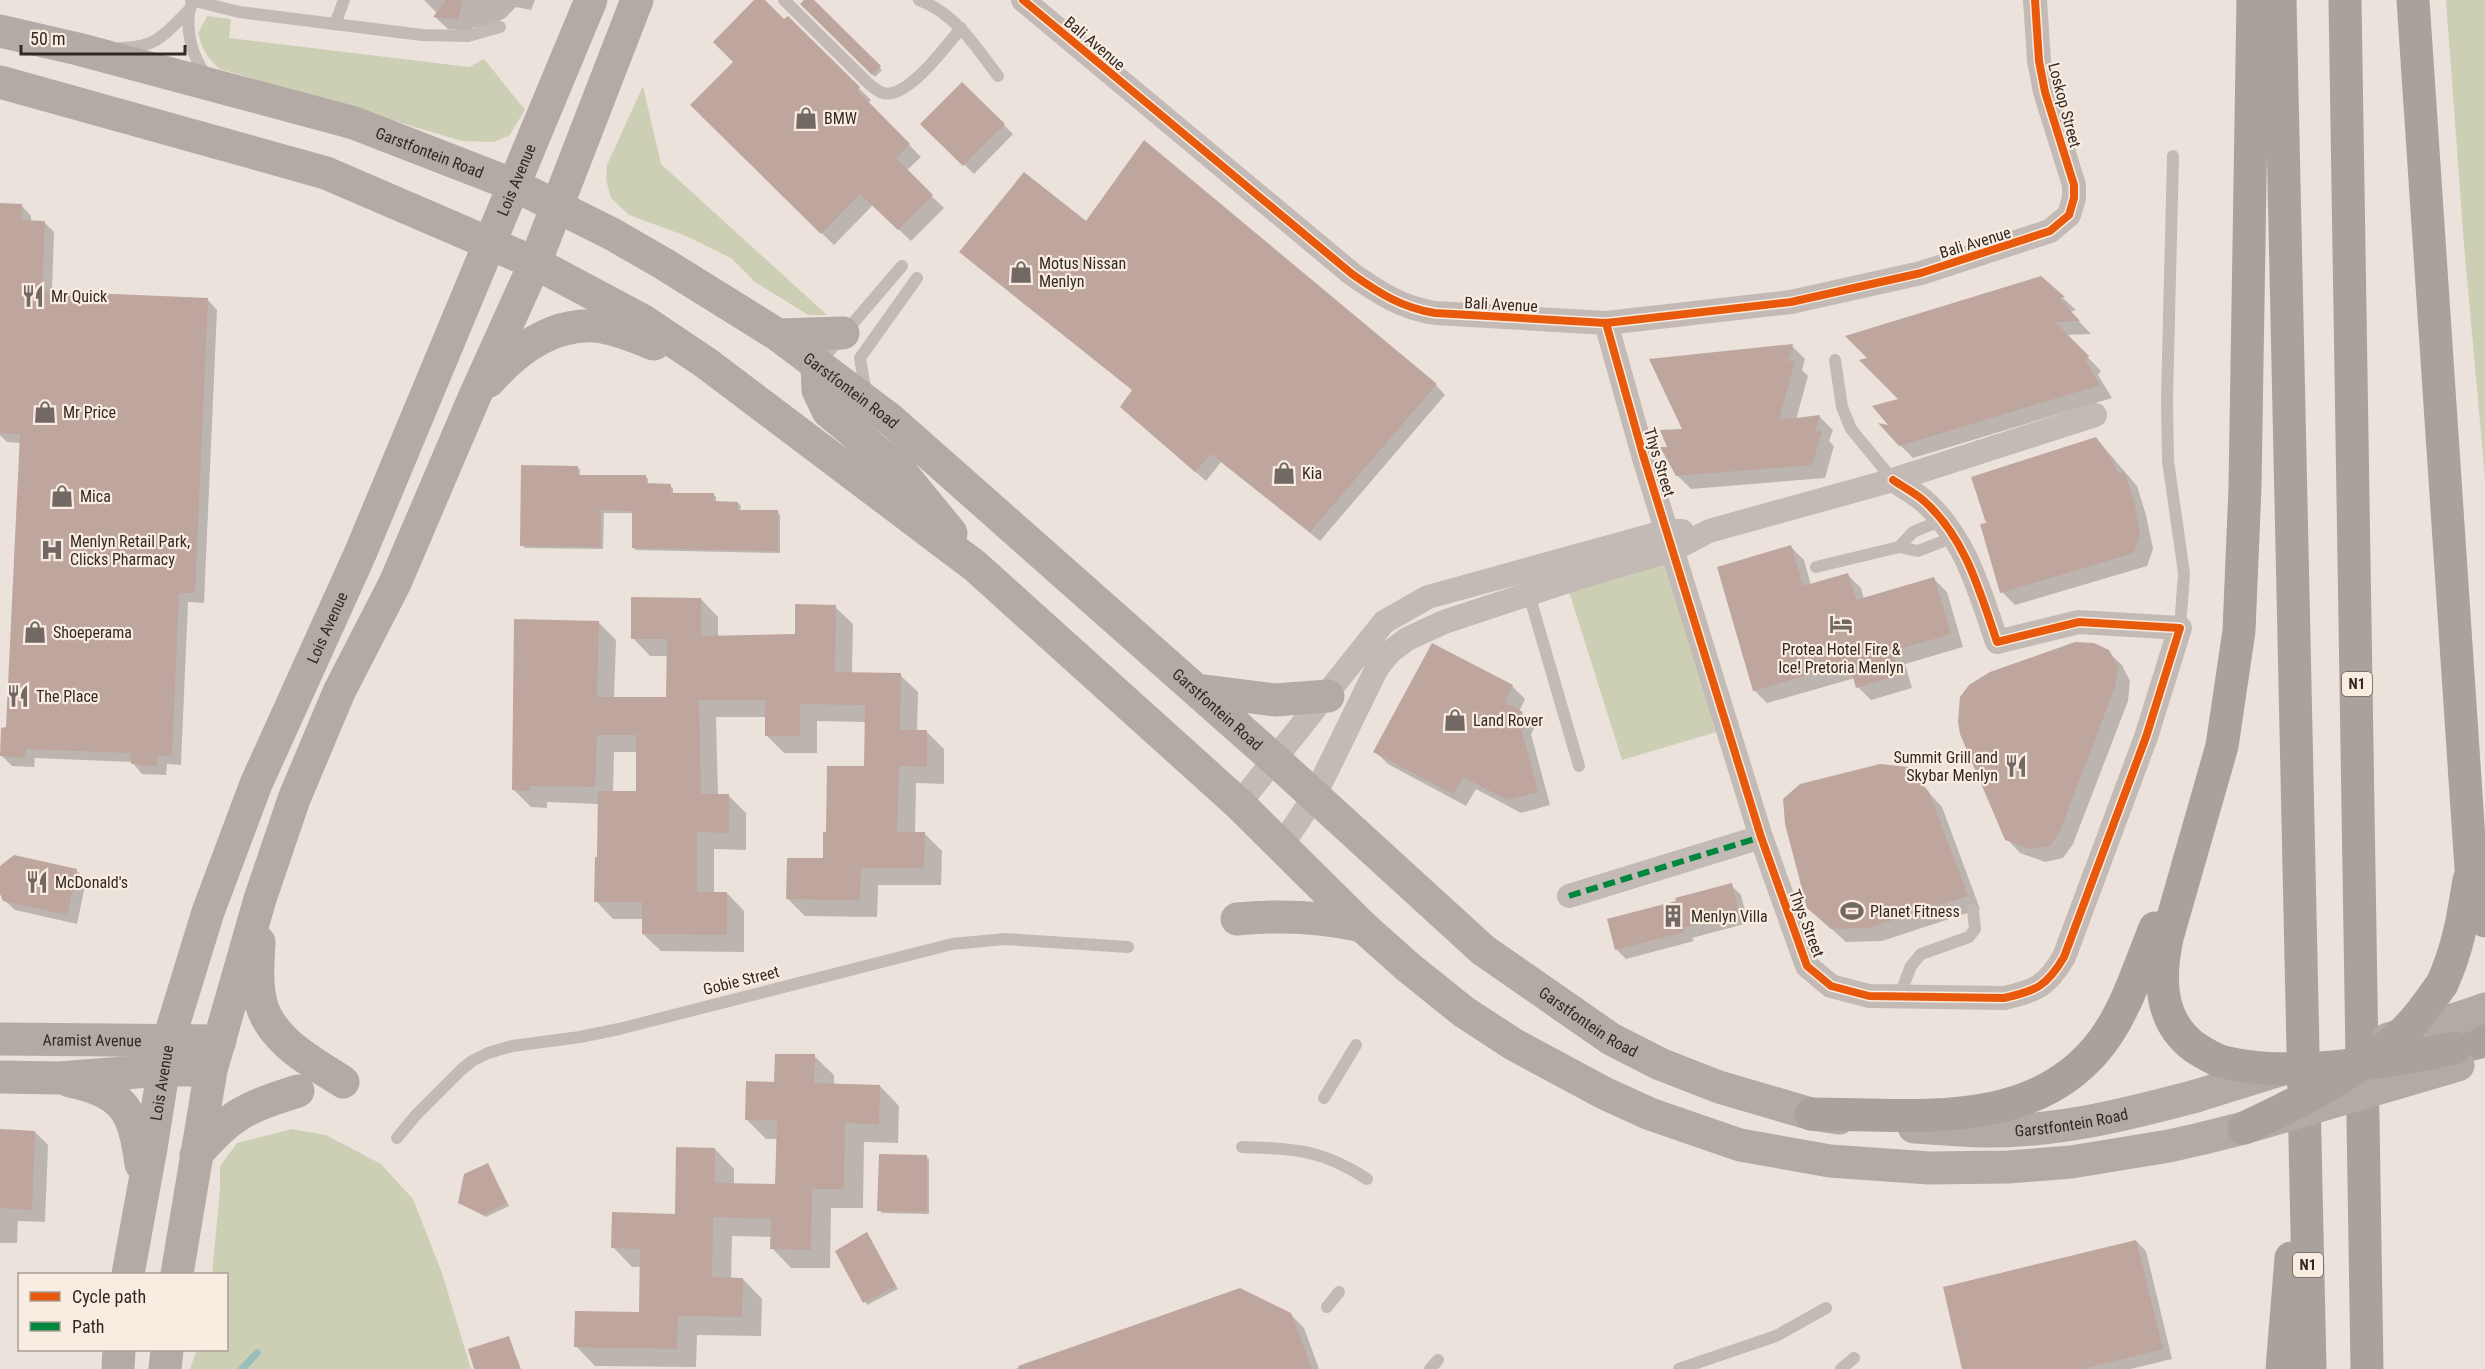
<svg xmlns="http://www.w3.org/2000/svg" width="2485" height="1369" font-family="'Roboto Condensed',sans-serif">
<rect width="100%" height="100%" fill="#ebe3db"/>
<path fill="#cdcfb5" d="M2446 0H2485V478L2464 245Z
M207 16 231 19 229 38 469 67 484 59 525 110 509 136 493 142 462 141 220 69C207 58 202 49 198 33Z
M643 86 661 164 827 315H808L755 282 731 258 686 236 629 215 611 198 606 180 607 165Z
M1668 562 1720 731 1622 760 1566 582Z
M292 1129 326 1135 381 1164 413 1199 442 1273 471 1369H190L197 1350H226V1274H212L220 1189V1166L237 1143Z"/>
<path fill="#0003" fill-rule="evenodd" d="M424 0H535L531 10 516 7 505 18 491 25 472 28 471 31 448 29 435 17 437 13Z
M756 0H763L784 22 788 18 871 100 868 103 921 157 906 171 944 208 911 241 873 205 834 245 692 105 735 62Z
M806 0H812L882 70 875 77 802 4Z
M962 84 1013 134 974 174 923 124Z
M0 205 22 206 31 216V222H44L54 232 52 293 208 300 217 310 204 603 188 602 181 765 167 764 166 775 142 774 132 762 35 758 34 767 12 766 2 756 8 729 21 443 7 442 0 435Z
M1086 223 1436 385 1445 395 1320 541 1221 462 1206 481 1132 416 1133 391Z
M2040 277 2076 310 2070 312 2091 334 2066 335 2101 371 2098 375 2112 398 1913 458 1900 445 1892 428 1901 399Z
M1792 346 1805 359 1802 370 1808 376 1796 420 1820 417 1833 430 1829 441 1834 446 1825 478 1691 489 1677 475 1669 448 1684 430Z
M2096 438 2137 486 2146 515 2153 549 2147 566 2015 605 2002 592 1988 525Z
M578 467 580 470V477L645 476 648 479V485L670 486 673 488V494H713L716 497V503H738L741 506 740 512H778L780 515V553L636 550 633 547V513H604L603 549 525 548 522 545Z
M1791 547 1804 560 1811 585 1848 575 1861 588 1864 599 1934 579 1947 592 1963 647 1905 664 1912 688 1871 700 1858 687 1855 678 1767 703 1754 690Z
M701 599 718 617V637L796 636 835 607 853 624 852 674 900 675 918 692 917 732H927L944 749V784L916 783 915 833H924L942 851 941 885H878L877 917 805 916 787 898 824 860 828 834 865 768 866 722 817 721V753H784L766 735 767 717H716L718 795H728L746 813V850L714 849V894L727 893 744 911V952L661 951 643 934V919H613L596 901 599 804 547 802V808L531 807 514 790 598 622 616 640 614 698 668 699V656H650L633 638ZM614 752H637V793H613Z
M2108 652 2122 665 2130 681 2128 701 2073 844 2063 858 2045 862 2020 853 2007 839Z
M1512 686 1525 699 1519 712 1535 727 1531 734 1550 805 1521 813 1476 789 1466 806 1388 764 1375 751Z
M1907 769 1942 807 1980 909 1882 941 1846 942 1823 921Z
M14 857 77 871 86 881 77 924 15 910 4 900 0 891V868Z
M1731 885 1741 895 1748 923 1692 938 1694 941 1626 959 1616 949Z
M814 1056 834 1075V1085L880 1086 899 1106 898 1143 864 1142 863 1208H831L830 1268H791L772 1248V1237L732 1236 731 1279H743L762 1299 761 1336 697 1335 696 1367 595 1366 576 1346 641 1313 642 1267H632L613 1247 676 1215 715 1149 734 1169V1184L777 1185 778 1139H766L746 1119 776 1083Z
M0 1131 35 1132 48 1145 45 1222 18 1221 17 1243H0Z
M926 1157 929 1159V1214L882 1213 879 1210Z
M488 1165 509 1206 486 1217 459 1202Z
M867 1234 898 1289 867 1305 837 1252Z
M2136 1241 2146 1251 2172 1359 2131 1369H1964Z
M1239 1290 1290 1314 1304 1328 1319 1369H1015Z
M509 1337 521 1369H476Z"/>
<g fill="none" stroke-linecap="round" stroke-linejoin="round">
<path stroke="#98beba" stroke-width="7" d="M242 1369 257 1353"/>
</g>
<path fill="#bea59d" d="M446 0H463L458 19 433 17Z
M754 0H765L784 19 788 16 860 87 857 90 910 144 896 158 933 195 898 230 860 194 821 234 690 105 733 62 713 42Z
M804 0H814L881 66 872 75 800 4Z
M962 82 1005 124 963 166 920 124Z
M1144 140 1437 384 1310 532 1211 454 1195 472 1120 407 1132 390 959 252 1024 172 1086 221Z
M0 203 22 204 21 220 45 221 42 291 208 298 195 593H179L172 756 158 755 157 766 131 764V753L26 749 25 758 0 756 1 728 6 727 20 434 0 433Z
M2041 276 2065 297 2059 298 2080 321 2055 322 2089 356 2086 361 2100 385 1899 446 1878 423 1888 425 1872 406 1898 399 1859 360 1867 358 1845 336Z
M1793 344 1788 361H1795L1779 420 1820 415 1815 432 1822 431 1812 465 1676 476 1660 447H1667L1660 430 1682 429 1649 359Z
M2096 437 2111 458 2118 473 2124 472 2134 501 2140 535 2134 553 2000 593 1980 524 1986 523 1971 477Z
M521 465 578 466V475H646V483L671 484V493H714L713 501 738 502V510H778V551L632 548V511L601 510V547L520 546Z
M1791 545 1803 586 1848 573 1856 600 1934 577 1951 634 1893 651 1900 675 1856 688 1849 663 1753 691 1717 567Z
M631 597 701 598V636L795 634V604L836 605 835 672 901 673 900 730H927V767L899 766 897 832H925L924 868H861L860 900 786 899 787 858H823V832H826L827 766H864L865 705 800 704V736H765V700H699L701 794H729V833L697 832V892H727V935L642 934V902H594L595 857H597L598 791H636V735H597L595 787 530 786V791L512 790 514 619 599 621 597 697H666L667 639H631Z
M2075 642 2094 643 2109 650 2118 667 2115 687 2060 831 2050 846 2031 849 2005 840 1960 734 1958 722 1960 697 1969 685 1990 672Z
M1432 643 1513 685 1504 702 1523 712 1519 720 1538 792 1507 800 1463 777 1453 794 1373 752Z
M1880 764 1908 767 1929 792 1968 896 1868 928 1831 929 1807 908 1785 824 1783 799 1800 784Z
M14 855 77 869 67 915 3 901 0 894V866Z
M1732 883 1739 914 1683 928 1685 932 1615 950 1607 919 1676 901 1675 898Z
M775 1054H815L814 1083 880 1085 879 1124 845 1123 844 1189H812L811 1250 770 1249 771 1219 713 1217 712 1277 743 1278 742 1317 678 1316 677 1349 574 1347 575 1311 639 1312 640 1249 611 1248 612 1212 675 1214 676 1147 715 1148V1183L775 1184 777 1120H745L746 1081 774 1082Z
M0 1129 35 1131 32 1210 0 1208Z
M879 1154 927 1155V1212L877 1211Z
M488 1163 507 1203 483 1215 458 1203 464 1174Z
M867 1232 896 1286 863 1303 835 1251Z
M2136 1240 2163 1349 2082 1369H1962L1943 1287Z
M1240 1288 1291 1313 1312 1369H1019L1018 1366Z
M509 1336 520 1369H474L468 1349Z"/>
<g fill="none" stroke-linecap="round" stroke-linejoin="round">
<path stroke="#c3bab5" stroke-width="12" d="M191 0 239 12 422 35 468 36 500 27
M784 0 870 85C874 88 879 92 883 93 907 100 947 45 961 28
M919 0C955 13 976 47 998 76
M191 5C184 28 192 58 207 76
M335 24 344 0
M121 48C157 48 166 33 190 9
M2173 156 2167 399 2168 461 2184 573 2180 628
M1835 360 1842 407 1851 429 1893 480
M818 364 902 266
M866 393 860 358 917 278
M1899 547 1913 532 1942 520
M1816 567 1899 547 1918 551 1954 537
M1528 591 1579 766
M1899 997 1911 966 1921 954 1969 937 1975 929 1973 910
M1324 1098 1356 1045
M397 1138 416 1115 461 1070 472 1061 488 1053 512 1046 580 1037 619 1029 952 944 1005 939 1128 947
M1242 1147C1295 1149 1321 1149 1367 1179
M1327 1307 1339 1292
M1430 1369 1438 1360
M1679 1369 1776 1336 1826 1308
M1841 1369 1854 1358"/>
<path stroke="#c3bab5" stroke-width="24" d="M1023 0 1352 274C1379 293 1402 308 1435 313L1606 323 1791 302 1921 273 2050 231 2069 215 2074 198V185L2045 92 2039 61 2035 0
M1606 323 1643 455 1761 837 1807 966 1831 986 1869 996 2004 998C2036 991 2047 986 2064 957L2146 737 2180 628 2079 622 1997 642C1980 592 1965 537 1924 501 1915 493 1903 487 1893 480
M1239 804 1384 622 1428 597 1667 531H1682
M1282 845 1314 797 1377 668 1390 652 1407 639 1444 622 1577 578 1673 550 1709 531 1893 480 2095 415
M1569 896 1761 837"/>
<g stroke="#b3aaa5" stroke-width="33">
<path id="s1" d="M0 31 78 49 354 123 514 185 612 234 664 264 778 335 891 420 1274 759 1483 950 1611 1039 1660 1064 1719 1087 1811 1114 1839 1118"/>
<path d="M0 82 326 173 535 263 642 320 706 363 975 566 1239 804 1362 926 1408 967 1464 1012 1513 1044 1604 1093 1650 1114 1740 1145 1830 1161 1929 1168 2008 1167 2071 1162 2169 1146 2204 1138"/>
<path d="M778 335 843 333"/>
<path d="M817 365 818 390 828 411 901 472 951 533"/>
<path d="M489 381C517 349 552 323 596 326 616 328 636 337 654 344"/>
<path d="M1197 690 1275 700 1328 696"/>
<path d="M1237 919C1280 915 1319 916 1362 926"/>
<path d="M259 942C258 962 256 983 261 1003 271 1041 312 1062 343 1082"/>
<path d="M2462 1017 2485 1009"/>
<path id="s2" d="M0 1039 220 1041"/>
<path d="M0 1077 58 1078 163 1070H211"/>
<path d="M70 1081C125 1092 134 1112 141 1164"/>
<path id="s3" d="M1914 1127C1938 1128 1963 1131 1987 1131 2058 1132 2128 1114 2196 1096"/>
<path d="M196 1155C231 1113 248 1107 298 1091"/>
<path id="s4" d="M128 1274 151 1148 168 1042 208 912 256 784 360 554 591 0"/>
<path d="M177 1274 211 1070 260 899 294 799 339 692 395 583 474 398 535 263 637 0"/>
<path d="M118 1369 119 1350"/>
<path d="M165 1369 167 1350"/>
</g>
<path stroke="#a9a29c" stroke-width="33" d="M2280 0 2310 1369
M2345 0 2367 1369
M2413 0 2471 869 2485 921
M2442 984C2458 949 2463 918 2469 880
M2455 1048 2485 1041
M2217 1060C2209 1056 2200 1051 2193 1046 2158 1019 2159 976 2167 938L2222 746 2239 631 2245 487 2253 0
M1811 1114C1916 1114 2043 1134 2109 1032 2129 1001 2141 962 2155 928
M2282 1369 2291 1258"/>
<path stroke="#b3aaa5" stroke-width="33" d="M2388 1039 2462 1017
M2196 1096 2283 1069
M2204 1138 2244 1128 2458 1065"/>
<path stroke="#a9a29c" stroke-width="33" d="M2217 1060C2284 1080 2387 1062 2455 1048
M2244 1128C2297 1104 2353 1075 2398 1037 2415 1023 2429 1002 2442 984"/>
<path stroke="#00873e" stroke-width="6" stroke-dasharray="12 6" stroke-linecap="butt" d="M1569 896 1761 837"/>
<g stroke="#f9ece1" stroke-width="11">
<path id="cycleway" d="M1023 0 1352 274C1379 293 1402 308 1435 313L1606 323 1791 302 1921 273 2050 231 2069 215 2074 198V185L2045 92 2039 61 2035 0
M1606 323 1643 455 1761 837 1807 966 1831 986 1869 996 2004 998C2036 991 2047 986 2064 957L2146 737 2180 628 2079 622 1997 642C1980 592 1965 537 1924 501 1915 493 1903 487 1893 480"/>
</g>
<use href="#cycleway" stroke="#e8590c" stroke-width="8"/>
</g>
<defs>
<g id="shop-bare" transform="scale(1.8)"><path d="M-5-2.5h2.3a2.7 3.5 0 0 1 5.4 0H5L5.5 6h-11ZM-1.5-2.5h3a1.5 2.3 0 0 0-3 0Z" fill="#736964" stroke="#f9ece1" stroke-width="2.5" paint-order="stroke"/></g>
<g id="restaurant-bare" transform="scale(1.8)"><path d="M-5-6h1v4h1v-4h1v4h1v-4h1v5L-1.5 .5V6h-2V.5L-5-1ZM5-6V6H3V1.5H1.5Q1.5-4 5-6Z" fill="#736964" stroke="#f9ece1" stroke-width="2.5" paint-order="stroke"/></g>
<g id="hospital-bare" transform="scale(1.8)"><path d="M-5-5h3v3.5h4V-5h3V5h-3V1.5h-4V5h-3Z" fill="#736964" stroke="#f9ece1" stroke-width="2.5" paint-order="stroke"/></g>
<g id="hotel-bare" transform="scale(1.8)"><path d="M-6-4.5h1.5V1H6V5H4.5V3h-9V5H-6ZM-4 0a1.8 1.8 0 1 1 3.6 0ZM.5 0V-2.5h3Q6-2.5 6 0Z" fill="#736964" stroke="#f9ece1" stroke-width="2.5" paint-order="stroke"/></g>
<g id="stadium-bare" transform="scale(1.8)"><path d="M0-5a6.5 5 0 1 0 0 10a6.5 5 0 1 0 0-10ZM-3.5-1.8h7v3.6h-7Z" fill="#736964" stroke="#f9ece1" stroke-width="2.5" paint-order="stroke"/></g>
<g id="building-bare" transform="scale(1.8)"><path d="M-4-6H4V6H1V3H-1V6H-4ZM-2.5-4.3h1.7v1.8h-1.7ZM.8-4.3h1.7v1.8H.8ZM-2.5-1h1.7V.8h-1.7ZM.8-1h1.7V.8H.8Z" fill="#736964" stroke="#f9ece1" stroke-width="2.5" paint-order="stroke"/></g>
</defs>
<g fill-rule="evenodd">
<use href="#shop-bare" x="806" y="118"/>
<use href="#shop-bare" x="1021" y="272"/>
<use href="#restaurant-bare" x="33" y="296"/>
<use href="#shop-bare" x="45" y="412"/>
<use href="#shop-bare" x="1284" y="473"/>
<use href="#shop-bare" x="62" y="496"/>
<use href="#hospital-bare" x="52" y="550"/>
<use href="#hotel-bare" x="1841" y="624"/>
<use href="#shop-bare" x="35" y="632"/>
<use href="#restaurant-bare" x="18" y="696"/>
<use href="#shop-bare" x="1455" y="720"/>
<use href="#restaurant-bare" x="2016" y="766"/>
<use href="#restaurant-bare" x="37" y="882"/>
<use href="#stadium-bare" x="1852" y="911"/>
<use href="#building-bare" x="1673" y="916"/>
</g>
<g text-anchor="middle" stroke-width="4.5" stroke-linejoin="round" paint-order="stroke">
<g fill="#f9ece1" stroke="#6e635d" stroke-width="1.5">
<rect x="2342" y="672" width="30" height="24" rx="4.5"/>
<rect x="2293" y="1253" width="30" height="24" rx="4.5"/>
</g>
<g font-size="15" font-weight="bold" fill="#332824">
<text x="2357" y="689">N1</text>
<text x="2308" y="1270">N1</text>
</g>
<g font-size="16" fill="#332824" stroke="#f9ece1">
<text transform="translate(1095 43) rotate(40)" y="6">Bali Avenue</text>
<text transform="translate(2065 105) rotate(75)" y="6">Loskop Street</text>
<text dy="6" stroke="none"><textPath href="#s1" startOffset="447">Garstfontein Road</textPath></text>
<text dy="6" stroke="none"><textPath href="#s4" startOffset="1166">Lois Avenue</textPath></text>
<text transform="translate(1975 242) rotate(-17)" y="6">Bali Avenue</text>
<text transform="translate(1501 304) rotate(3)" y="6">Bali Avenue</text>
<text dy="6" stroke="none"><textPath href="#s1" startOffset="933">Garstfontein Road</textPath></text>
<text transform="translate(1660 462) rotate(73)" y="6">Thys Street</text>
<text dy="6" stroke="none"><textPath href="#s4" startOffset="680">Lois Avenue</textPath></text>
<text dy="6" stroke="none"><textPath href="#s1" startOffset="1419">Garstfontein Road</textPath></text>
<text transform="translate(1807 923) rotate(69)" y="6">Thys Street</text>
<text transform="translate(741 980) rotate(-14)" y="6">Gobie Street</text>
<text dy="6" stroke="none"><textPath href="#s1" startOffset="1905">Garstfontein Road</textPath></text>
<text dy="6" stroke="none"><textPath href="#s2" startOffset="92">Aramist Avenue</textPath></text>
<text dy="6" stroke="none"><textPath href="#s4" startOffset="194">Lois Avenue</textPath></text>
<text dy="6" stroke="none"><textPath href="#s3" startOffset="158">Garstfontein Road</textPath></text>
</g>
<g font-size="16" fill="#332824" stroke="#f9ece1" text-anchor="start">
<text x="824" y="124">BMW</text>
<text x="1039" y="269">Motus Nissan<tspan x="1039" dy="18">Menlyn</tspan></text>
<text x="51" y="302">Mr Quick</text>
<text x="63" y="418">Mr Price</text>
<text x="1302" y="479">Kia</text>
<text x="80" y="502">Mica</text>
<text x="70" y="547">Menlyn Retail Park,<tspan x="70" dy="18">Clicks Pharmacy</tspan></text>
<text x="53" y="638">Shoeperama</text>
<text x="1841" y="655" text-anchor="middle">Protea Hotel Fire &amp;<tspan x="1841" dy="18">Ice! Pretoria Menlyn</tspan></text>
<text x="36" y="702">The Place</text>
<text x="1473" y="726">Land Rover</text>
<text x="1998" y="763" text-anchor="end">Summit Grill and<tspan x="1998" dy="18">Skybar Menlyn</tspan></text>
<text x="55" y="888">McDonald's</text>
<text x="1870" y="917">Planet Fitness</text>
<text x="1691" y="922">Menlyn Villa</text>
</g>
</g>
<rect x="18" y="1273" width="210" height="78" fill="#f9ece1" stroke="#aa9e95" stroke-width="1.5"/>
<rect x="30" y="1292" width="30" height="9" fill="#e8590c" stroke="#aa9e95" stroke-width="1.5"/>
<text x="72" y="1303" font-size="18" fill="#332824">Cycle path</text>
<rect x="30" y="1322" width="30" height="9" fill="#00873e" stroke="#aa9e95" stroke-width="1.5"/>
<text x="72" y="1333" font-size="18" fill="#332824">Path</text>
<path d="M21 45v9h164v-9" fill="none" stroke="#332824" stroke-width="3"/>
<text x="30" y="45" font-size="18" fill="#332824" stroke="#f9ece1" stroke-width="4.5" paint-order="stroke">50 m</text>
</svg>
